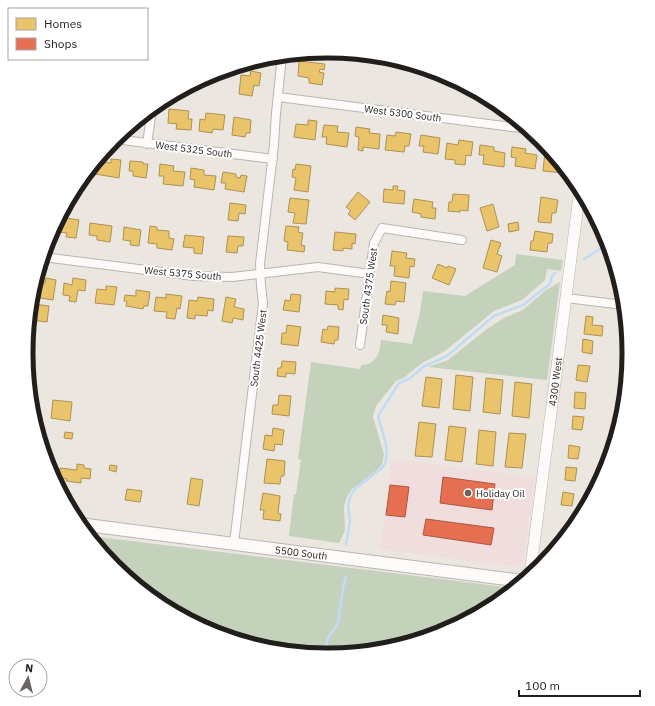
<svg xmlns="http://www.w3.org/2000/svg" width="655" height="706" font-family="'IBM Plex Sans',sans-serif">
<rect width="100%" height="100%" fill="#ece6e0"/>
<path fill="#efdedd" d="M395 459 535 477 523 562 520 566 514 567 380 549 390 468Z"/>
<path fill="#c4d2bb" d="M516 254 563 260 561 271 547 269 545 280 522 300 494 311 445 351 422 363 407 375 406 377 396 381 376 406 373 417 384 454 382 464 378 469 352 489 347 497 344 506 345 531 339 543 289 536 294 494H296L301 460 298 459 311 362 360 369 361 365C376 365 380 353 381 340L412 344 420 312 423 291 465 296 515 265Z
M560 282 547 380 428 367 448 360 487 329 504 318 523 310 546 290Z
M90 536 514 588 495 604 443 632 386 649 327 654 268 649 212 631 160 604 114 566Z"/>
<path fill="#e9c46a" stroke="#ad9252" d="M258 61 257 66 245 64Z
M299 61 325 64 324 70 320 69 319 72 324 73 322 85 309 83V78L298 76Z
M251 71 261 73 259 86 254 85 252 96 239 94 241 75 250 76Z
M169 109 189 111 188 119H192L191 130 176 129 177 124 168 123Z
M206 113 225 115 223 130 213 129 212 133 199 131 200 119 205 120Z
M234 117 251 120 250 133H246L245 137 232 135Z
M308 120 317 121 315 140 294 137 296 124 308 125Z
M324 125 338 126 337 132 349 133 347 147 326 144 327 137H322Z
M356 127 370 129 369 133 380 134 379 149 363 147V151L358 150 359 137 355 136Z
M396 132 411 134 409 146H405L404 152 385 150 387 135 395 136Z
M421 135 440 138 438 154 423 152 424 146H419Z
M459 140 473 142 471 156 466 155 465 165 455 164V160L445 159 447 143 458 145Z
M480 145 494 147V151L505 153 504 167 483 164 484 155H479Z
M512 147 526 149 525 153 537 155 535 169 515 166 516 158 511 157Z
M545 151 551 152 553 155V157H555L564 168 563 173 543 171Z
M111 159 121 160 119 178 95 174 97 161 111 163Z
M130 161 143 162V164H148L146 178 133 176V171H129Z
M160 164 174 166 173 171 185 172 183 186 163 184 164 176H159Z
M296 164 311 166 308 192 294 190 296 178 292 177 293 169 295 170Z
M191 168 204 170V175L216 176 214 190 194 187 195 180 190 179Z
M223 172 236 174V177L240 178 241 175 247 176 244 192 225 189 226 183H221Z
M393 186H398L397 190 405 191 404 204 383 202 384 189 393 190Z
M358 192 370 202 355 220 348 214 351 211 346 207Z
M453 194 469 195 468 211 460 210V212L448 211 449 202H452Z
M541 197 558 200 556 213H552L551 223 538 222Z
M290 198 309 200 306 224 293 223 295 213 288 212Z
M414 199 433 202 432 208H436L435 219 421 217V214L412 212Z
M230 203 246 205 245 214 239 213 238 221 228 220Z
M493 204 499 227 487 231 480 208Z
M60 217 79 220 76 238 66 237 67 233 58 232Z
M518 222 519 230 509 232 508 224Z
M90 223 112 226 110 242 97 240V236L89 235Z
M150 226 157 227V230L169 231V238L174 239 172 250 157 248V244L148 243Z
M286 226 299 227 298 232 303 233 301 245 305 246 304 252 287 250 288 242 284 241Z
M124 227 141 230 139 246 130 245 131 241 123 240Z
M535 231 553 234 552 243H548L547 252 530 250 531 241H533Z
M335 232 356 234 355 244 352 243V249L343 248V251L333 250Z
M185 235 204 237 202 254 194 253V248L183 247Z
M228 236 244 237 243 246H238L237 253 226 252Z
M491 240 501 243 497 254 502 256 497 272 483 268Z
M392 251 407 253 406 258 415 259 414 267 410 266 409 278 394 276 395 266H390Z
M438 264 447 268 448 266 456 269 449 285 432 278Z
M46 278 56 280 53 300 34 297 36 282 45 283Z
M73 278 86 280 85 291 78 290 76 302 69 301 70 296 63 295 64 283 72 285Z
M391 281 406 283 404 302 396 301 395 305 385 304 387 291 390 292Z
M106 286 117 287 114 305 95 303 97 289 106 290Z
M335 288 349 289 348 300 344 299 343 310 338 309V305L325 304 326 291 335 292Z
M136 290 150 292 148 306H144L143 309 126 306 127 301H124L125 295 136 296Z
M166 294 182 296 180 309 177 308 175 319 166 318 167 312 154 311 156 297 166 298Z
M291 294 301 295 299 312 283 310 285 300 290 301Z
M198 297 214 299 213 311 208 310 207 316 195 315V319L187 318 189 300 197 301Z
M226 297 236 299 234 307 244 309 243 320 233 318 232 323 222 321Z
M33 304 49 306 47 322 31 320Z
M383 315 399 318 398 334 386 332 387 325H382Z
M586 316 593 317 592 325 603 326 602 336 584 334Z
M287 325 301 327 298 346 281 344 282 333H286Z
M328 326 339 327 338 340H335L334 344 321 342 323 329 327 330Z
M583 339 593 341 592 354 582 352Z
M625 347 628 348V364L623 363Z
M282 361 296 362 295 374 286 373V377L277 376 278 368H281Z
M578 365 590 366 587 382 576 380Z
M621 373H627L625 390 619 389Z
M456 375 473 377 470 411 453 409Z
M426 377 442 379 439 408 422 406Z
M486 378 503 380 500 414 483 412Z
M515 382 532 384 529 418 512 416Z
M575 392 586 393 585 409 574 408Z
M279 395 291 396 289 416 272 414 273 405H278Z
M617 399 624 400 622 415 615 413Z
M53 400 72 402 70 421 51 418Z
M31 404 39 405 38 417H42L41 422H37L36 427 32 412Z
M573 416 584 417 582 430 572 429Z
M419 422 436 424 432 457 415 456Z
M615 423 620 424 615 440H613Z
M449 426 466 428 462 462 445 460Z
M273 428 284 430 282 445 275 444 274 451 263 449 265 435 272 436Z
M479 430 496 432 493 466 476 464Z
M65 432 73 433 72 439 64 438Z
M509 433 526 434 522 468 505 467Z
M569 445 580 447 578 459 568 458Z
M267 459 285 461 284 476H281L280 484 264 483Z
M77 464 84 465V468L91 469 90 479 81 478V483L66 481 67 479 59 478 60 468 77 470Z
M110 465 117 466 116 472 109 470Z
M566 467 577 468 575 481 565 480Z
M191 478 203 480 199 506 187 504Z
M127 489 142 491 140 502 125 500Z
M563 492 574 494 572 506 561 505Z
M263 493 280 496 278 513 281 514 280 521 263 519 264 510H260Z
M570 518 576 520 575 524 569 532H567Z"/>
<path fill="#e76f51" stroke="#ac5741" d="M443 477 495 484 492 510 440 503Z
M390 485 409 487 405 517 386 515Z
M426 519 494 528 491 545 423 535Z"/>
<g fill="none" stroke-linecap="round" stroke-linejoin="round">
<path stroke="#c0dbf5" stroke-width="2.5" d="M584 259 608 244
M346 545 350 521 348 505 351 495 356 488 383 467C392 453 382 432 378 416L399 383 409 379 423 367 447 356 494 316 523 305 550 284 552 276 555 273
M323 654 328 638 338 623 343 588 346 576"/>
<g stroke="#b9b5b1" stroke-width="10">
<path id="minor" d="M278 97 528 129
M115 139 273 159
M147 144 152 109
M43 257 194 276 232 277 318 267 370 274
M566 298 624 305
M360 345 374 243 382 228 462 240
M234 543 263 303 261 286 260 264 274 145 276 113 282 56"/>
</g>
<g stroke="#b9b5b1" stroke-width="12">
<g id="tertiary">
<path id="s1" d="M530 575 580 189"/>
</g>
</g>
<g stroke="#b9b5b1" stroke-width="14">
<g id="secondary">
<path id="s2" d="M79 524 523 581"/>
</g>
</g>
<use href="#minor" stroke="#fcfbfa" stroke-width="8"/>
<use href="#tertiary" stroke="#fcfbfa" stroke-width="11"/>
<use href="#secondary" stroke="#fcfbfa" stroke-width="12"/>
</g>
<circle fill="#696460" stroke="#fff" stroke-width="1.5" cx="468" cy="493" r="4"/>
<g text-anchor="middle" stroke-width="4" stroke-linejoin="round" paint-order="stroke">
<g font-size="10" fill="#221e1b" stroke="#fff">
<text transform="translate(403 113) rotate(7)" y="4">West 5300 South</text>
<text transform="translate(194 149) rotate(7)" y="4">West 5325 South</text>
<text transform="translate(183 273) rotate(5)" y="4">West 5375 South</text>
<text transform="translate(368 286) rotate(-82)" y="4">South 4375 West</text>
<text transform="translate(258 348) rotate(-83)" y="4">South 4425 West</text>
<text dy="4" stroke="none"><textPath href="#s1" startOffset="195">4300 West</textPath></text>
<text dy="4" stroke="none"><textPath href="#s2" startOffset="224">5500 South</textPath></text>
</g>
<g font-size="10" fill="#221e1b" stroke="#fff" text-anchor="start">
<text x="476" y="497">Holiday Oil</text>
</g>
</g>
<path d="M0 0H655V706H0ZM327 58H328A294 294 0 0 1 622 352V354A294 294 0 0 1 328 648H327A294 294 0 0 1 33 354V352A294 294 0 0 1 327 58Z" fill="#fff" fill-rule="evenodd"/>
<path fill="none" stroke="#221e1b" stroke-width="5" d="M327 58H328A294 294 0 0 1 622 352V354A294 294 0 0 1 328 648H327A294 294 0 0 1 33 354V352A294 294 0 0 1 327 58Z"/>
<rect x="8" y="8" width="140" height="52" fill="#ffffff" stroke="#a7a5a4"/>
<rect x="16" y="18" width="20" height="12" fill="#e9c46a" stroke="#a7a5a4"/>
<text x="44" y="28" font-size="12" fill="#221e1b">Homes</text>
<rect x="16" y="38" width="20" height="12" fill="#e76f51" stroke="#a7a5a4"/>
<text x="44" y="48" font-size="12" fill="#221e1b">Shops</text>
<g transform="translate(28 678) rotate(7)"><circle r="19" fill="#ffffff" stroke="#a7a5a4"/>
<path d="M0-3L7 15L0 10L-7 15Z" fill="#696460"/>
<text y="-6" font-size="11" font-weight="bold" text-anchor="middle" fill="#221e1b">N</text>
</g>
<path d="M519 690v6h121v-6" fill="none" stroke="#221e1b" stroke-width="2"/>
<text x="525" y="690" font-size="12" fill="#221e1b" stroke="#ffffff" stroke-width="3" paint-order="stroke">100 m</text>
</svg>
